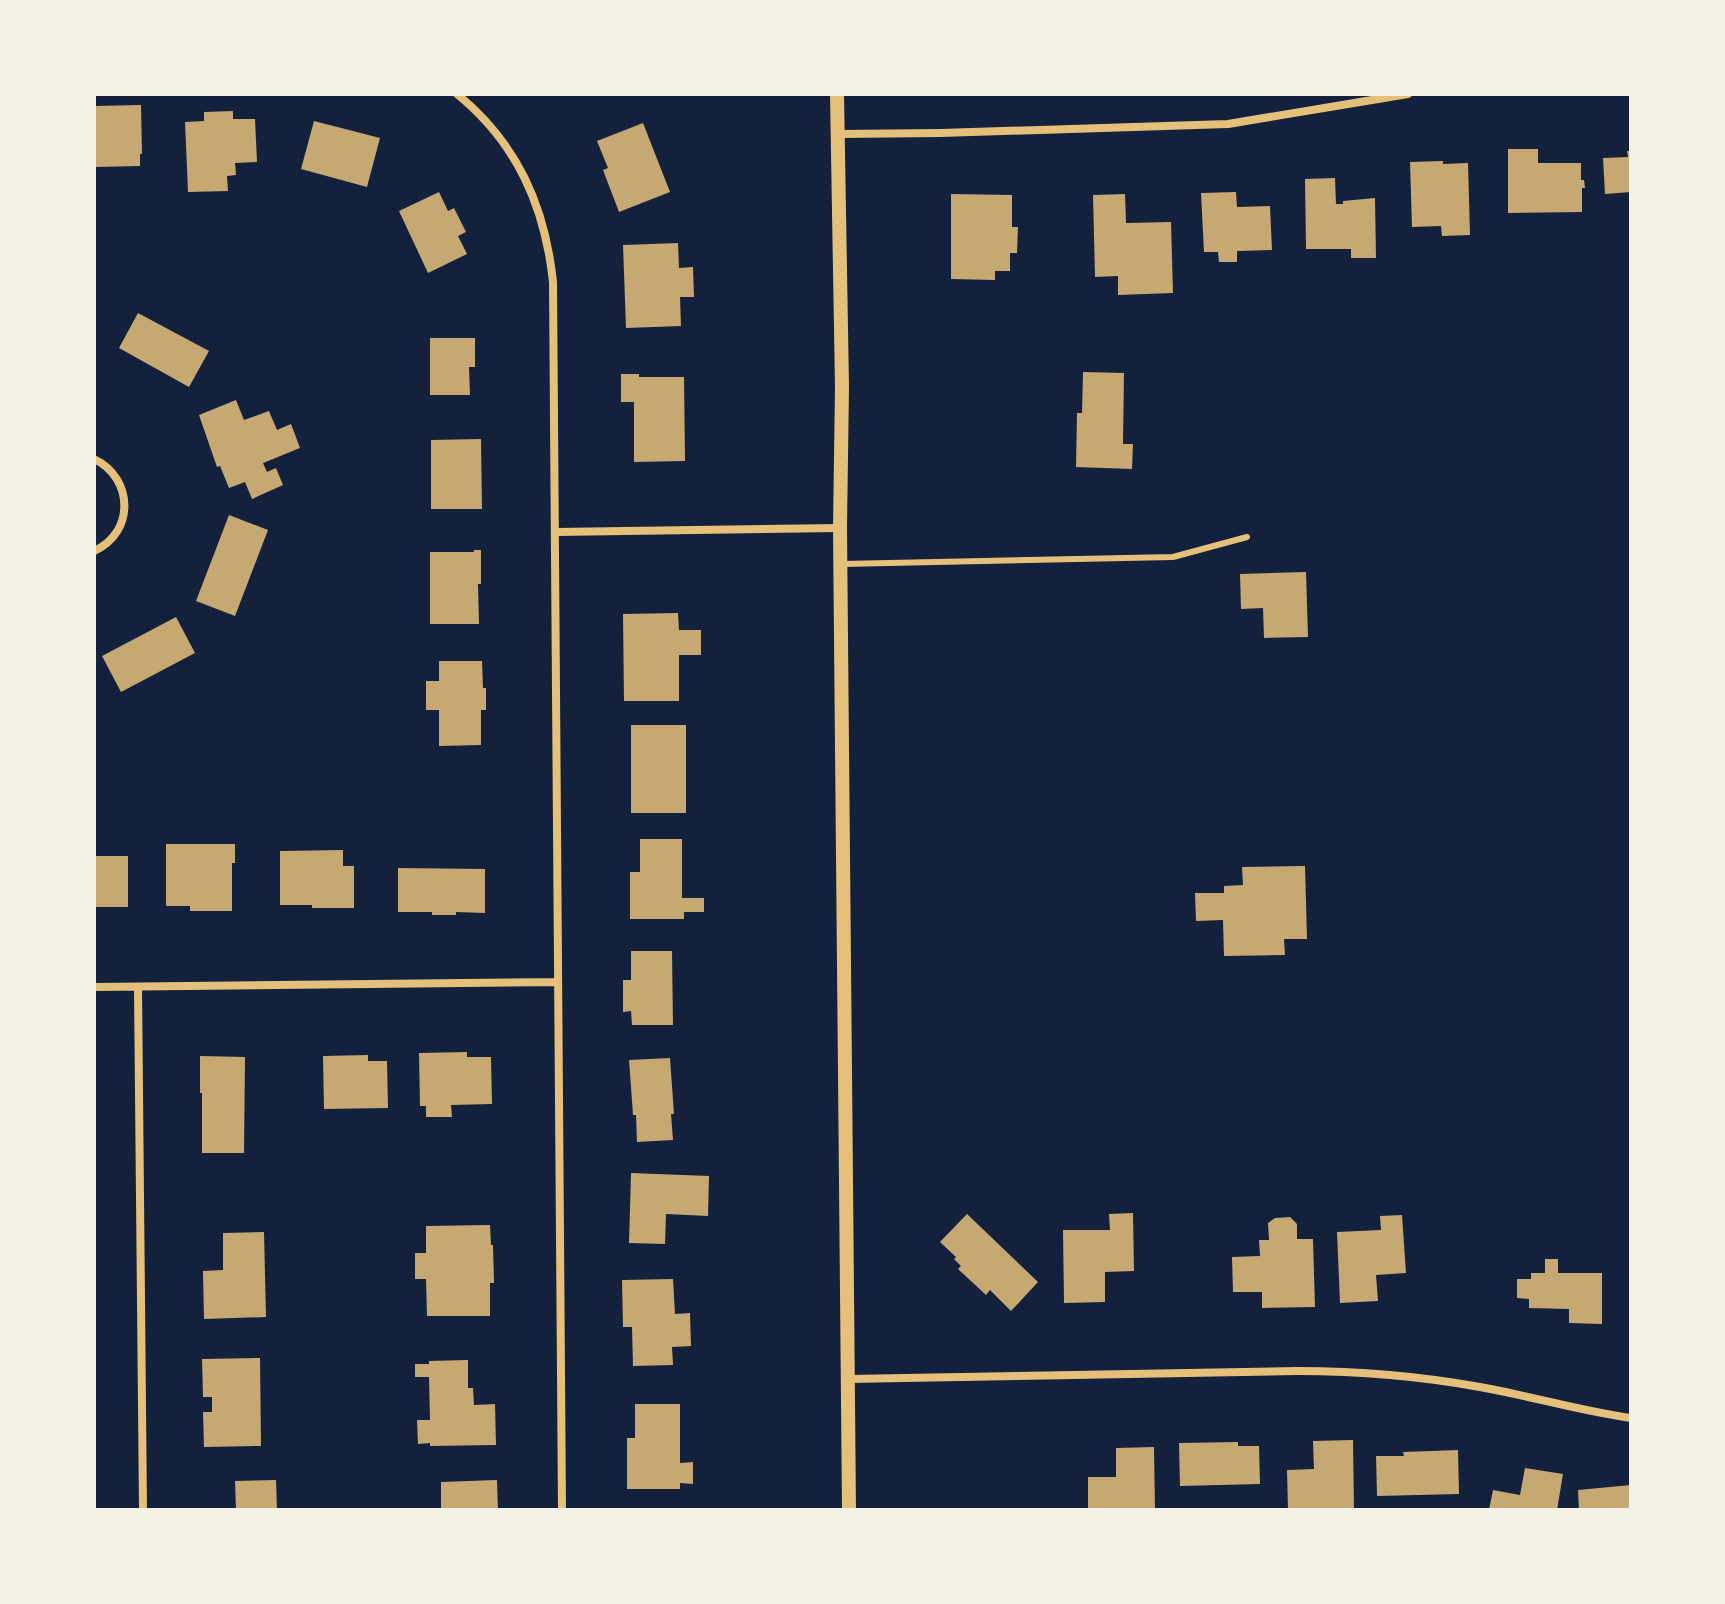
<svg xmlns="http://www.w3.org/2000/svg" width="1725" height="1604" font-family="'PT Sans Narrow',sans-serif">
<rect width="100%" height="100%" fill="#14213d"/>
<path fill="#c6a872" d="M141 105 142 154H140V166L94 167V106Z
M233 111V119H255L257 162 235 163 236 175 227 176 228 191 188 192 185 122 204 121V112Z
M314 121 380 138 367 187 301 169Z
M643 123 670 192 619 212 603 170 608 168 597 141Z
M1508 149H1538V163H1581V180H1584L1585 188H1582V212L1508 213Z
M1627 151H1631V192L1605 194 1603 158 1628 157Z
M1443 161V164L1468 163 1470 235 1442 236 1441 226 1412 227 1410 162Z
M1335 178 1336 204H1343V201L1375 198 1376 258H1351V249H1306L1305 179Z
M439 192 448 211 454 208 466 232 458 236 467 254 428 273 399 211Z
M1236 192 1237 207 1270 206 1272 250 1237 251V262H1219L1218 252H1204L1201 193Z
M951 194 1012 195V227H1018L1017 253H1010V271H995V280L951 279Z
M1125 194 1126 223 1171 222 1173 293 1118 295V276L1095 277 1093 195Z
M678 243 679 268 693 267 694 297H680L681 326 626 328 623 245Z
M138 313 209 351 189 387 119 348Z
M430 338H475V367H469L470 395H430Z
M1083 372 1124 373 1123 444H1133L1132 469 1076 467 1077 413H1082Z
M621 374H639V377H684L685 461 634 462V402H621Z
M236 400 244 420 269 411 277 430 291 424 300 448 263 463 267 472 276 468 283 485 252 499 245 482 229 488 220 466 217 467 199 415Z
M481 439 482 509H431V440Z
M229 515 268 530 235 616 196 601Z
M474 550H481V584H478L479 624H430V552H474Z
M1306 572 1308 637 1264 638 1263 608 1241 609 1240 574Z
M678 613 679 630H701V655H679V701H624L623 614Z
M176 617 195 653 121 692 102 656Z
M439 661H482L483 688H486V710H481V745L439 746V710H426V681H439Z
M631 725H686V813H631Z
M640 839H682V898H704V912H684V919H630V872H640Z
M166 844H235V863H232V911H190V906H166Z
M343 850V866H354V908H312V905H280V851Z
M94 856H128V907H94Z
M1305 866 1307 939H1284L1285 955 1224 956 1223 920 1196 921 1195 893H1224V886L1243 885 1242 867Z
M398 868 485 869V913L456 912V915H432V912H398Z
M631 951H672L673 1025H632L631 1011 623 1012V980H631Z
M467 1052V1057H491L492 1104 451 1105 452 1117H426V1106H420L419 1053Z
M368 1055V1061H387L388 1108 324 1109 323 1056Z
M200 1056 245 1057 244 1153H202V1093H200Z
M670 1058 674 1114H671L673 1140 637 1142 636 1115H633L629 1060Z
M631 1173 709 1176 708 1216 666 1214 665 1244 629 1243Z
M1133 1213 1134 1271 1105 1272V1302L1064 1303 1063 1230H1110L1109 1214Z
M967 1214 1038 1282 1011 1311 990 1290 986 1295 958 1269 961 1266 954 1259 956 1257 940 1242Z
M1402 1215 1406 1273 1376 1275 1378 1301 1340 1303 1337 1232 1381 1230 1380 1216Z
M1290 1217 1297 1224V1239H1313L1315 1307 1262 1308V1292H1233L1232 1257 1260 1256 1259 1240H1269L1268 1223 1275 1218Z
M490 1225 491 1245H493L494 1283H490V1316H427L426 1279H415V1253H426V1226Z
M264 1232 266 1317 204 1319 203 1271 223 1270V1233Z
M1545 1259H1558V1273H1602V1324L1569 1323V1309L1529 1308V1299L1517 1298V1279H1531V1273H1545Z
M673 1279 675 1314 690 1313 691 1346 672 1347 673 1365 633 1366 632 1327H623L622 1280Z
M260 1358 261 1446 204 1447 203 1412H212V1397H203L202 1359Z
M468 1360V1388H473L474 1405 495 1404 496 1445 430 1446V1443L418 1444 417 1420H430L429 1377H415V1364H429V1361Z
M635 1404H680V1463L693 1462V1484L680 1483V1489H627V1438H635Z
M1353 1440 1354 1510H1288L1287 1470 1314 1469 1313 1441Z
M1238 1442V1446H1259L1260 1484 1180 1486 1179 1443Z
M1154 1447 1155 1510H1088V1477H1116V1448Z
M1458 1450 1459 1494 1377 1496 1376 1456H1404L1403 1452Z
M1525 1468 1563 1474 1557 1510H1489L1493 1490 1520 1495Z
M276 1480 277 1510H236L235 1481Z
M497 1480 498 1510H441V1482Z
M1631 1485V1510H1579L1578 1490Z"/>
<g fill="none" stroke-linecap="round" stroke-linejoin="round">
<path stroke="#e5c07b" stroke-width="6" d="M842 564 1173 557 1247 537"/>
<path stroke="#e5c07b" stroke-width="8" d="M457 94C517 143 545 206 553 282L562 1510
M837 134 941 133 1228 124 1408 94
M94 459C134 478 135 533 94 551
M556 532 840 528
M94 987 558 982
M138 987 143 1510
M848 1379 1297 1371C1359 1371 1419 1376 1480 1387 1531 1396 1580 1411 1631 1418"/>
<path stroke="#e5c07b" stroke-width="14" d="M837 94 842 387 840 528 849 1510"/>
</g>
<rect width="1725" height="1604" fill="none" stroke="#f6f1e7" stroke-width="192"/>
</svg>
